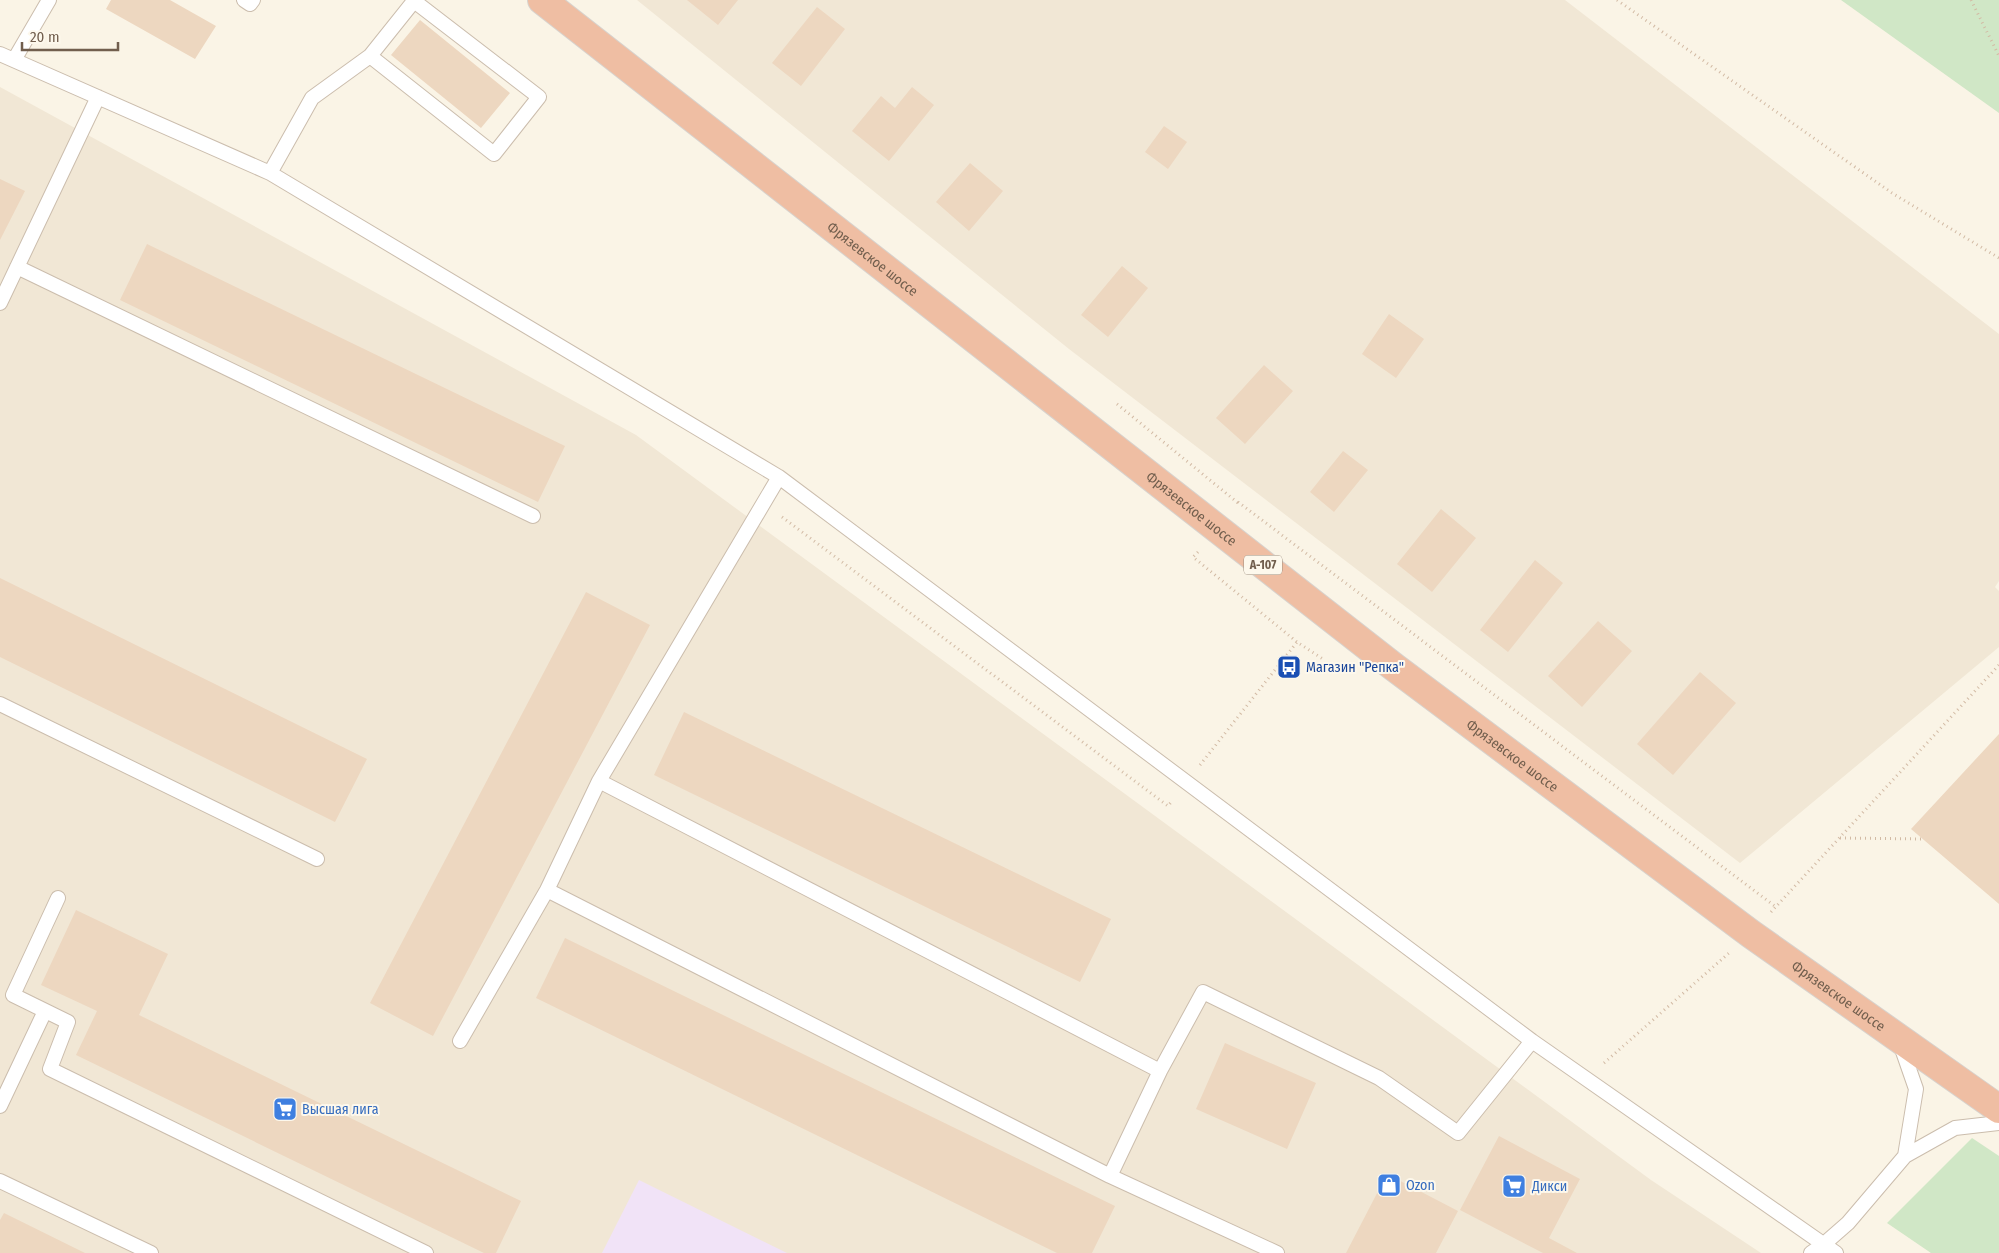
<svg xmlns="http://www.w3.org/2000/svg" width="1999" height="1253" font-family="'Fira Sans Condensed',sans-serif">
<rect width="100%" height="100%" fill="#faf4e6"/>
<path fill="#f1e7d5" d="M637 0H1565L1999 334V581L1995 587 1999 591V647L1740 863 1069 349Z
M0 87 636 435 1651 1180 1761 1253H0Z"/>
<path fill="#f1e3f7" d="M639 1180 787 1253H602Z"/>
<path fill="#d0e7c6" d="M1841 0H1999V113Z
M1972 1138 1999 1156V1253H1931L1887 1223Z"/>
<path fill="#edd7c0" d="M111 0H170L216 26 195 59 106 9Z
M687 0H738L718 25Z
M817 7 845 29 801 86 772 63Z
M420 20 510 93 481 128 391 55Z
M912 87 934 105 889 161 852 131 881 96 895 108Z
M1164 126 1187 142 1168 169 1145 152Z
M970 163 1003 191 969 231 936 202Z
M0 179 25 191 0 240Z
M147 244 565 446 538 502 120 300Z
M1122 266 1148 288 1108 337 1081 315Z
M1389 314 1424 339 1396 378 1362 354Z
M1264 365 1293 391 1245 444 1216 418Z
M1343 451 1368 470 1334 512 1310 492Z
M1441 509 1476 538 1432 592 1397 564Z
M1535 560 1563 583 1508 652 1480 630Z
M0 578 367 759 335 822 0 657Z
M586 592 650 625 433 1036 370 1003Z
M1598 621 1632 651 1582 707 1548 676Z
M1700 672 1736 703 1673 775 1637 744Z
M684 712 1111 919 1080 982 654 775Z
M1999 734V904L1911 829Z
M76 910 168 954 139 1015 521 1201 496 1253H484L76 1055 97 1011 41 985Z
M565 938 1115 1206 1092 1253H1057L536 998Z
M1225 1043 1316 1083 1287 1149 1196 1109Z
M1499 1136 1580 1179 1549 1238 1577 1253H1543L1460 1210Z
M1387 1174 1458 1211 1436 1253H1346Z
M4 1213 85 1253H0V1220Z"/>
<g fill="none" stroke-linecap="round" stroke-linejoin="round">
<g stroke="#cbbdad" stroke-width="16">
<path id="lane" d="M244 0 250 4 253 0
M0 54 270 173 779 477 1532 1041 1836 1253
M14 60 49 0
M270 173 312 98 370 56 414 1 539 97 494 154 370 56
M17 267 533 516
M0 303 98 97
M0 704 317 859
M599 781 1160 1071
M547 890 1110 1176 1277 1253
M58 898 13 995 68 1022 50 1069 426 1253
M460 1041 547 890 599 781 779 477
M1900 1043 1916 1089 1905 1156
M0 1106 45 1011
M1110 1176 1160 1071 1203 992 1379 1078 1458 1133 1532 1041
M0 1181 151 1253
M1811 1253 1824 1244 1848 1223 1905 1156 1955 1128 1999 1123"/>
</g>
<g stroke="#d7d2cd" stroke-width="30">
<g id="highway">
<path id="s1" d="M542 0 1394 667 1751 934 1999 1109"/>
</g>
</g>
<path stroke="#d2baa4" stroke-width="3" stroke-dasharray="1 4" stroke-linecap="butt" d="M1617 0 1892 193 1999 258
M1971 0 1999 56
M1117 404 1238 503
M1238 502 1776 907
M782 517 1168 806 1172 801
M1198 552 1193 557 1297 642 1323 659
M1200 765 1297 642
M1840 838 1923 839
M1771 912 1999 665
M1604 1063 1729 953"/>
<use href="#lane" stroke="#fff" stroke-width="14"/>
<use href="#highway" stroke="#efbea3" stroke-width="28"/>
</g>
<defs>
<g id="bus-square" transform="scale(1.25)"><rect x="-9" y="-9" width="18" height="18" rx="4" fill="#1a4fb4" stroke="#fdf8ec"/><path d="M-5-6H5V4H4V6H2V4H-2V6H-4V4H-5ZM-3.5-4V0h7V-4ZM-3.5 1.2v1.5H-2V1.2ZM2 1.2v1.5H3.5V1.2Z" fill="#fff"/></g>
<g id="supermarket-square" transform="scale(1.25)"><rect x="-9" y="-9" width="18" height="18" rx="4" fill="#3f7fe0" stroke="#fdf8ec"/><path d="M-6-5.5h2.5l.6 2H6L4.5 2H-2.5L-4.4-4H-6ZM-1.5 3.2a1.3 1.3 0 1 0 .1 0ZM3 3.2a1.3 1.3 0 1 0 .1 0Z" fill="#fff"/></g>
<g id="shop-square" transform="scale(1.25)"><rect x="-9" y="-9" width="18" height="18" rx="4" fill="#3f7fe0" stroke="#fdf8ec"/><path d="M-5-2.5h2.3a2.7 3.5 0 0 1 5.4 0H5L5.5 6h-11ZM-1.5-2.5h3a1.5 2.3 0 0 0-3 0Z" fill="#fff"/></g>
</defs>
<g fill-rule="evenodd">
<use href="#bus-square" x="1289" y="667"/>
<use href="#supermarket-square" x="285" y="1109"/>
<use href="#shop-square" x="1389" y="1185"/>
<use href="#supermarket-square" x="1514" y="1186"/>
</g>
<g text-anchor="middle" stroke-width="4" stroke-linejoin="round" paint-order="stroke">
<rect fill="#fdf8ec" stroke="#9b8c7d" stroke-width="1" x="1244" y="555.5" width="38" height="19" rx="4"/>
<g font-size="12" font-weight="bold" fill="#715e4d">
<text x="1263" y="569">А-107</text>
</g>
<g font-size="14" fill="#715e4d" stroke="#fdf8ec">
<text dy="5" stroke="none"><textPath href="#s1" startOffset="420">Фрязевское шоссе</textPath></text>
<text dy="5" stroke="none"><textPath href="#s1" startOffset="825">Фрязевское шоссе</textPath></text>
<text dy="5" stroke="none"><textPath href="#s1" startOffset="1230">Фрязевское шоссе</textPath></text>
<text dy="5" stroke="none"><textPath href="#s1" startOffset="1635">Фрязевское шоссе</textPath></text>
</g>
<g font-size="14" fill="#164399" stroke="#fdf8ec" text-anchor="start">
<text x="1306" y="672">Магазин "Репка"</text>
</g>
<g font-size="14" fill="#366cbe" stroke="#fdf8ec" text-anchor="start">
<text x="302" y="1114">Высшая лига</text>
<text x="1406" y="1190">Ozon</text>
<text x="1532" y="1191">Дикси</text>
</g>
</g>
<path d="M22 42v8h96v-8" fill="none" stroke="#715e4d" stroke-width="2.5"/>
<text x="30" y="42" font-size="15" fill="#715e4d" stroke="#fdf8ec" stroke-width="4" paint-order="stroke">20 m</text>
</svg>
